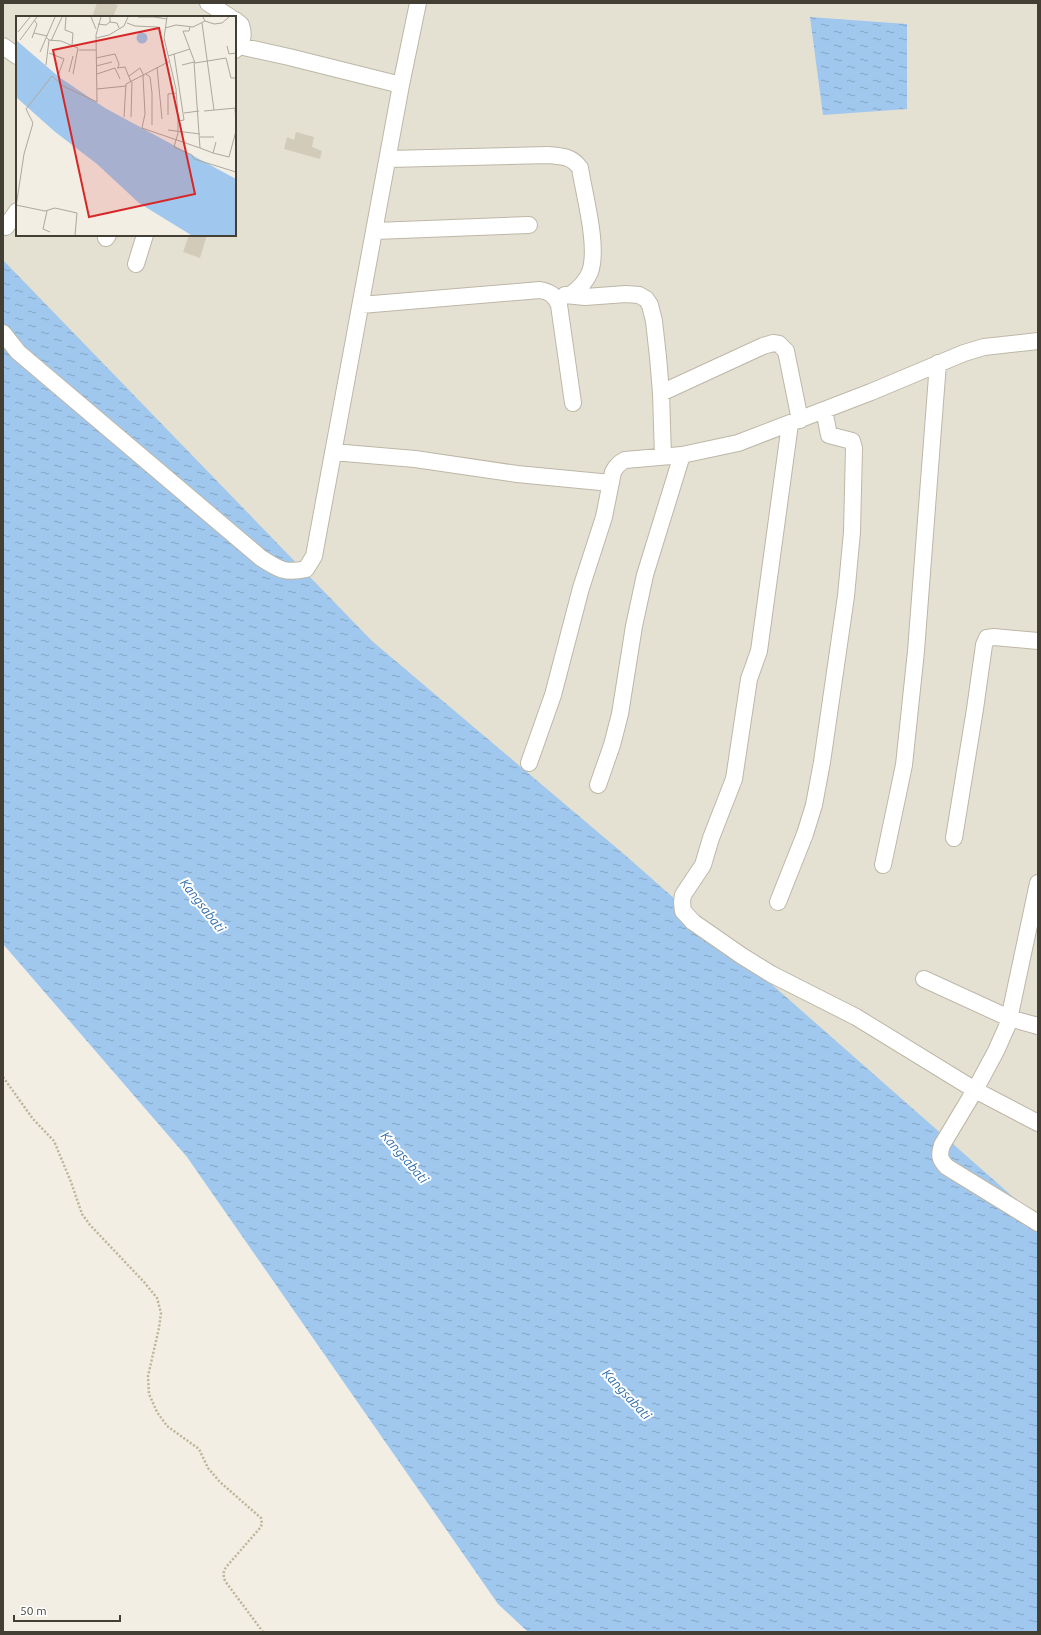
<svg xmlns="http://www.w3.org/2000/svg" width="1041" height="1635" font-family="Ubuntu,sans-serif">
<defs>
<pattern id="water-ripples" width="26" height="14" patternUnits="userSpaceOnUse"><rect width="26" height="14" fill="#a0c8ee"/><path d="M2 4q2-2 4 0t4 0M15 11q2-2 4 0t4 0" fill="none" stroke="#84a4c2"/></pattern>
</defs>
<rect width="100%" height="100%" fill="#f2eee4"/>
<path fill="#e5e1d2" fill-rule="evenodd" d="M3 3H1038V1554L3 412ZM17 17H235V235H17Z"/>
<path fill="url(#water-ripples)" d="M810 17 907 24V109L823 115Z
M3 260 372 641 625 855 1038 1219V1632H528L498 1604 187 1157 3 944Z"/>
<path fill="#d3cbba" d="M97 3H111L118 5 113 17H92Z
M296 132 314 137 312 147 322 151 320 159 284 149 287 137 294 140Z
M189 235H207L200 258 183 252Z"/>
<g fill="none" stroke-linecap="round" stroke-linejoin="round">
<g stroke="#bdb7a7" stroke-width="18">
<path id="minor" d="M208 3 230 17
M235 20 241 25C244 34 243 43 235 50
M3 46 17 56
M239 46 289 57 401 85
M388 159 548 155C561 156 572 156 580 168 584 194 599 247 590 272 586 282 579 289 570 295
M6 227 17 211
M375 231 529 225
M106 238 108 235
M136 264 145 235
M565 295 585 297 626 294 639 295 646 299 650 305 654 321 658 357 661 393 663 457
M361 305 540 290C550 292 555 295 559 305L573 403
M3 333 18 352 261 558C278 569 285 574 306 569L314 556 401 85 418 3
M661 393 763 346 773 343 779 344 786 351 800 420
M790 424 759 651 749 679 734 779 711 838 703 865 683 895 682 902 683 911 693 922 742 956 771 974 856 1017 975 1090 1038 1123
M333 452 415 459 517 474 611 483
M529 763 553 695 581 588 604 517 613 472C616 466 619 463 625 460L682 455 738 443 871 392 964 353 984 347 1038 341
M598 785 612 745 620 714 634 626 645 575 682 455
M954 838 975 709 984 645 987 638 994 637 1038 641
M883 865 904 765 916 651 938 363
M1038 883 1008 1024 996 1051 975 1090 942 1145C939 1155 939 1159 947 1167L1038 1223
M778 902 805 834 814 805 822 762 846 596 852 532 854 448 852 441 829 435 824 410
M924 979 1009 1018 1038 1026"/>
</g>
<path stroke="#beb498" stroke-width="2.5" stroke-dasharray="2 2" stroke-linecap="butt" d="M3 1077 33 1119 54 1141 71 1182 82 1214 90 1225 144 1282 157 1298 161 1313 159 1328 148 1376 149 1394 157 1412 167 1426 199 1449 208 1468 220 1482 261 1518 262 1524 260 1528 227 1566C223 1571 223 1575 225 1581L263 1632"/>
<use href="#minor" stroke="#fff" stroke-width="16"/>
</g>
<g text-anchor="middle" stroke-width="4" stroke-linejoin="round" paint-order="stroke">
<g font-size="13" font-style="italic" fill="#306eac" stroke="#fff">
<text transform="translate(203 905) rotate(52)" y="5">Kangsabati</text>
<text transform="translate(405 1157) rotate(49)" y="5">Kangsabati</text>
<text transform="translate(627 1394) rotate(47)" y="5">Kangsabati</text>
</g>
</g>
<g transform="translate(16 16)">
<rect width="220" height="220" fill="#f2eee4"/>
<path d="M120.5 22a5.5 5.5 0 1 1 11 0a5.5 5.5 0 1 1-11 0ZM0 24 43 61 89 92 220 163V219H175L123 187 81 148 38 115 0 81Z" fill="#a0c8ee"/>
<path fill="none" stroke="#aca89e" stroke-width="1" d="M50 1 49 14 57 17 56 29M75 1 80 13M94 1V6L101 7 103 12M122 1H138M138 1 151 3M151 1 148 22 160 73 162 101V117L158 131 176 139 178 143 220 156M187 1 189 5 198 8 206 7 213 1M111 7 119 10 142 11M186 7 198 94M82 8 90 9 94 6M174 11 173 15H167L179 47 210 42 215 62H220M149 12 160 9 177 11 189 5M2 16 14 1M18 17 31 20M30 21 33 24 45 25 62 32 57 58M16 22 21 8 18 4M80 22 93 19 108 10 112 1M4 24 21 1M35 25 46 1M211 30 213 38 220 37M63 34H80M24 36 39 1M33 37 48 43 43 57M158 38 168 104 162 105M152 40 174 33M80 42 99 38 103 48 102 52M30 49 33 24M80 50 96 46M141 51 146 103M101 52 109 51 115 66M53 56 57 40M81 58 99 52 104 63M130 58 134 61 136 77V109M113 60 124 52 128 60M127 60 129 98 126 112 184 132 178 46 166 49M81 73 110 70M219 92 220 108M188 95 220 92M168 97 183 95M152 99V78L160 77M108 101 110 68 154 45M115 101 116 66M152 114 184 118M184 121H198M184 132 197 137 200 126M197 137 213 141 220 115M0 189 29 195 39 192 61 197 59 219M0 191 8 138 17 107 10 93 36 60 47 70 81 86 80 19 85 1M31 195 27 213 34 216"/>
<path fill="#d62828" fill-opacity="0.15" stroke="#d62828" stroke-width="2" d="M143 12 179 178 73 201 37 34Z"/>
<rect width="220" height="220" fill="none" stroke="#433f34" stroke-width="2"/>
</g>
<rect width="1041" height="1635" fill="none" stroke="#433f34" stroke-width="8"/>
<path d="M14 1615v6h106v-6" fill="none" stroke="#433f34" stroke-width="2"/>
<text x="20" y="1615" font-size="12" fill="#433f34" stroke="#ffffff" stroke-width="3" paint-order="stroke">50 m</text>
</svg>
